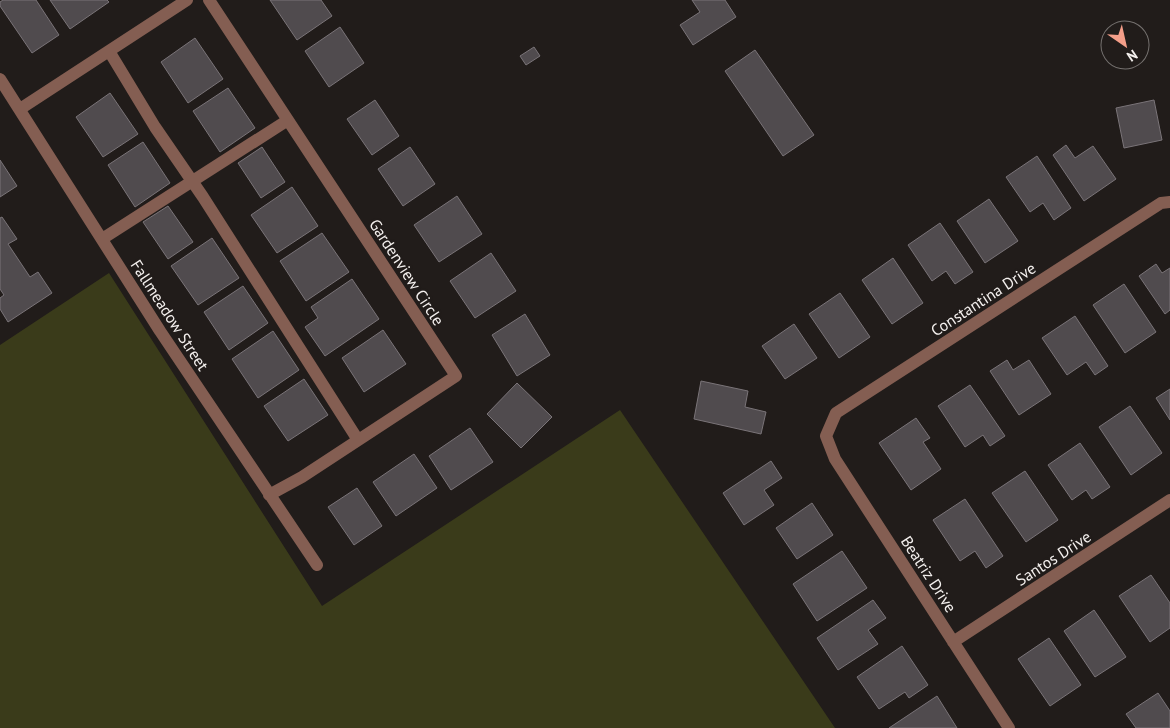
<svg xmlns="http://www.w3.org/2000/svg" width="1170" height="728" font-family="'PT Sans',sans-serif">
<rect width="100%" height="100%" fill="#211c1a"/>
<path fill="#3a3b1a" d="M109 273 322 606 620 410 835 728H0V345Z"/>
<path fill="#504b4e" stroke="#7a7478" d="M3 0H36L59 35 32 53 0 6V2Z
M50 0H107L109 2 70 29Z
M270 0H321L332 16 297 40Z
M692 0H725L736 17 693 45 680 25 700 12Z
M340 27 364 63 329 87 305 51Z
M195 38 223 79 188 103 161 62Z
M534 47 540 56 526 65 520 56Z
M755 50 814 135 783 156 725 71Z
M228 88 255 128 220 152 193 111Z
M110 93 138 134 103 157 76 117Z
M375 100 399 136 372 155 347 119Z
M1154 100 1162 140 1124 148 1116 108Z
M143 142 170 183 135 207 108 165Z
M1066 145 1075 158 1093 146 1116 179 1084 201 1053 155Z
M262 147 285 182 261 198 238 163Z
M410 147 435 184 403 206 378 169Z
M1037 156 1071 208 1054 220 1043 203 1030 212 1006 177Z
M0 160 17 186 0 197Z
M292 187 318 226 277 253 251 215Z
M457 196 482 234 439 262 414 225Z
M989 199 1018 241 985 263 957 221Z
M168 206 193 242 168 259 143 222Z
M2 217 17 239 8 244 30 277 38 272 52 293 8 322 0 309V298L4 295 0 289V218Z
M940 223 973 272 955 284 946 271 932 281 908 245Z
M322 233 349 272 306 301 280 261Z
M212 238 239 278 198 305 171 266Z
M491 253 516 291 475 318 450 281Z
M893 258 923 303 892 324 862 280Z
M1156 264 1162 273 1170 268V310L1165 314 1139 276Z
M352 279 379 319 325 356 305 327 318 318 311 307Z
M1124 284 1156 332 1125 353 1093 305Z
M243 286 268 323 229 350 204 312Z
M840 293 870 337 839 358 809 314Z
M525 314 550 355 517 376 492 335Z
M1075 316 1108 366 1095 375 1086 362 1067 375 1042 338Z
M794 324 817 358 785 379 762 346Z
M383 330 406 364 364 392 342 358Z
M273 331 299 370 258 398 232 359Z
M1007 360 1013 370 1029 360 1051 394 1019 415 990 371Z
M304 379 328 415 288 441 264 406Z
M701 381 748 391 745 407 766 412 761 434 694 419Z
M517 383 552 417 521 448 487 414Z
M970 385 1005 436 990 446 983 435 965 447 938 406Z
M1170 389V420L1156 398Z
M1130 406 1162 453 1131 475 1099 427Z
M916 418 930 438 923 442 941 469 911 490 879 443Z
M470 428 493 462 451 490 429 456Z
M1080 443 1110 487 1092 499 1086 490 1072 500 1048 465Z
M414 454 437 488 396 516 373 482Z
M771 461 782 478 764 490 774 505 744 525 723 493Z
M1025 471 1058 520 1026 542 992 493Z
M357 488 382 526 354 545 328 507Z
M965 499 1003 556 986 568 975 551 960 561 933 520Z
M812 503 833 535 797 559 776 528Z
M842 551 867 588 817 621 793 584Z
M1151 575 1170 603V628L1150 642 1119 596Z
M873 600 886 618 868 630 878 644 838 670 817 638Z
M1094 610 1126 657 1095 677 1064 631Z
M1049 638 1081 685 1050 706 1018 659Z
M902 646 928 685 909 698 905 692 879 709 857 677Z
M1158 693 1170 711V728H1136L1126 714Z
M937 696 957 728H889Z"/>
<g fill="none" stroke-linecap="round" stroke-linejoin="round">
<path stroke="#845e52" stroke-width="12" d="M209 0 456 376 302 477 269 495
M109 51 155 127 203 197 358 440
M0 79 160 331 317 565
M20 109 187 0
M102 239 288 120
M953 642 1170 500
M1009 728 835 459 826 436 836 413 1161 203 1170 202"/>
</g>
<g text-anchor="middle" stroke-width="4.5" stroke-linejoin="round" paint-order="stroke">
<g font-size="16" fill="#f4f0ee" stroke="#211c1a">
<text transform="translate(407 272) rotate(57)" y="6">Gardenview Circle</text>
<text transform="translate(983 299) rotate(-33)" y="6">Constantina Drive</text>
<text transform="translate(170 315) rotate(57)" y="6">Fallmeadow Street</text>
<text transform="translate(1053 558) rotate(-33)" y="6">Santos Drive</text>
<text transform="translate(929 574) rotate(57)" y="6">Beatriz Drive</text>
</g>
</g>
<g transform="translate(1125 45) rotate(146)"><circle r="24" fill="#211c1a" stroke="#75716f"/>
<path d="M0-4L9 19L0 12L-9 19Z" fill="#f49e89"/>
<text y="-8" font-size="14" font-weight="bold" text-anchor="middle" fill="#f4f0ee">N</text>
</g>
</svg>
